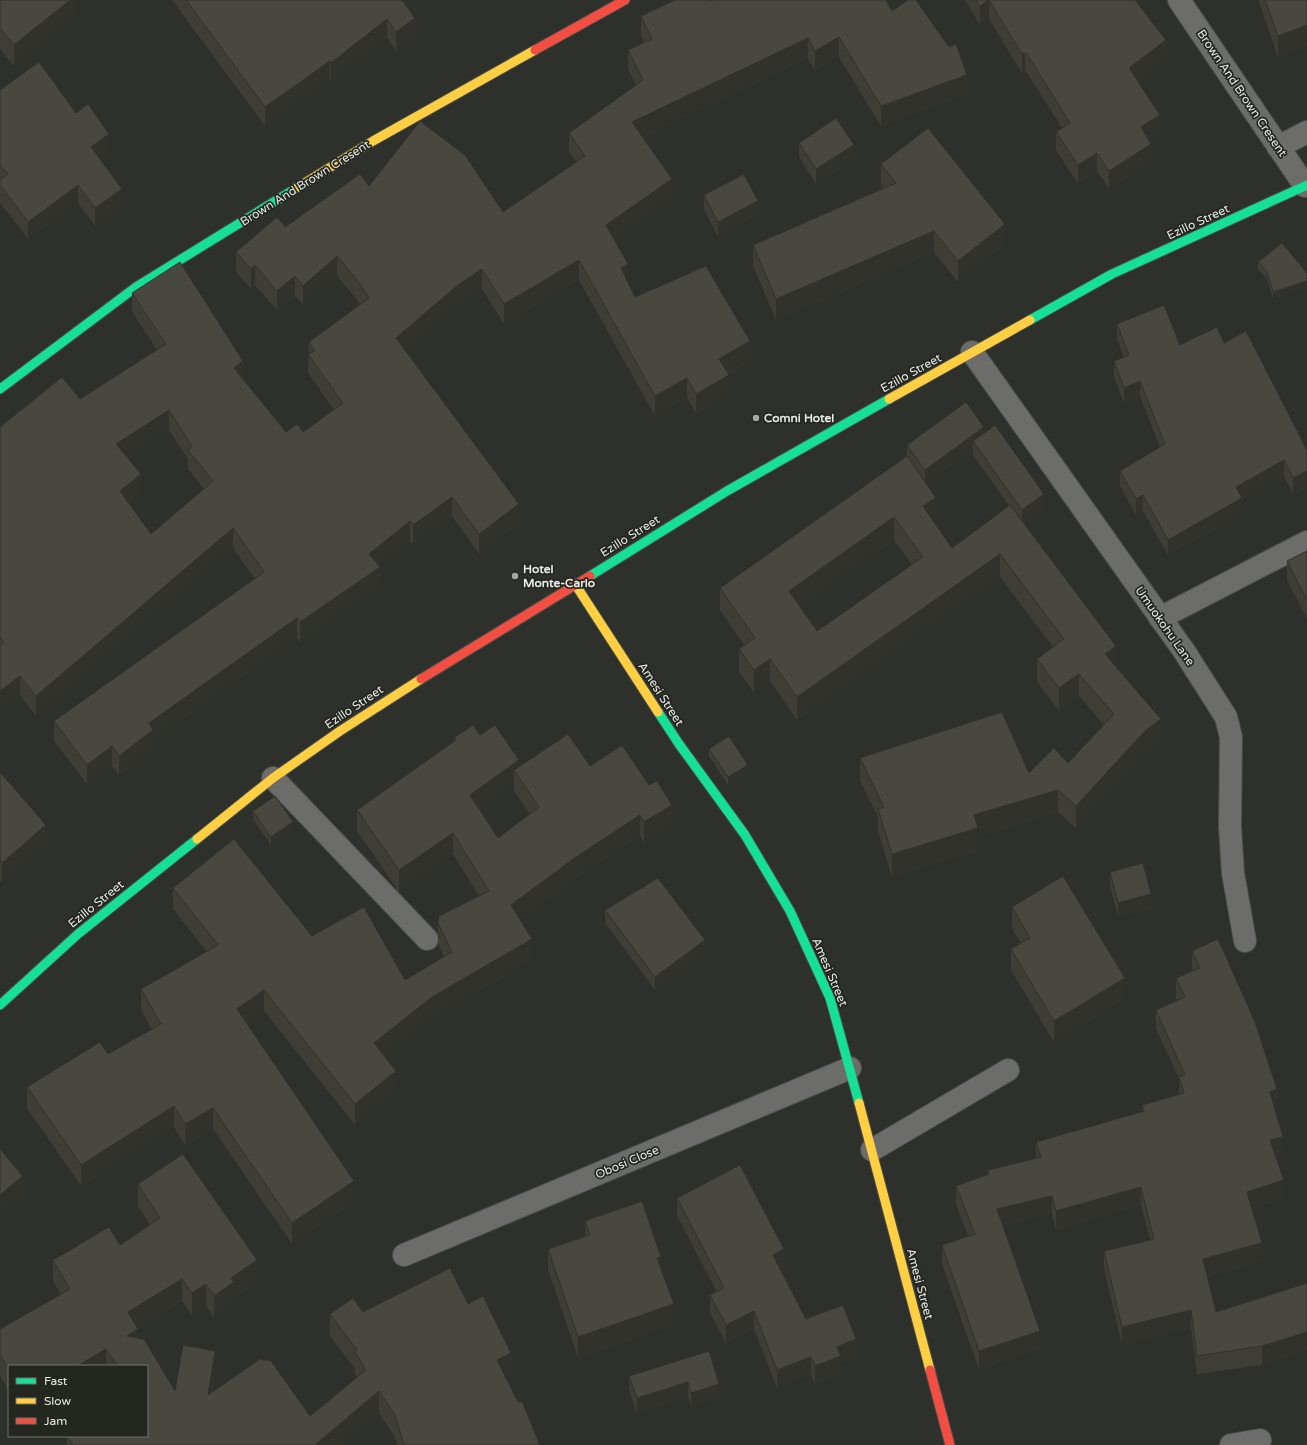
<svg xmlns="http://www.w3.org/2000/svg" width="1307" height="1445" font-family="'Varela Round',sans-serif">
<rect width="100%" height="100%" fill="#2e302b"/>
<g fill="none" stroke-linecap="round" stroke-linejoin="round">
<g stroke="#4c4e49" stroke-width="24">
<path id="street" d="M1179 0 1305 186
M1278 147 1307 132
M972 352 1184 651 1226 717 1231 737 1230 827 1233 873 1245 941
M1160 618 1307 542
M273 778 427 939
M872 1150 1008 1070
M404 1255 850 1068
M1231 1445 1260 1440"/>
</g>
<g stroke="#4c4e49" stroke-width="11">
<path id="fast" d="M1030 320 1112 274 1307 185
M0 389 136 287 298 187
M590 576 727 491 889 399
M658 712 679 744 745 835 790 911 830 998 859 1103
M0 1005 78 934 197 839"/>
</g>
<g stroke="#4c4e49" stroke-width="11">
<path id="slow" d="M298 187 373 141 535 50
M889 399 1030 320
M575 584 658 712
M197 839 273 778 340 731 421 679
M859 1103 930 1370"/>
</g>
<g stroke="#4c4e49" stroke-width="11">
<path id="jam" d="M535 50 625 0
M421 679 590 576
M930 1370 950 1445"/>
</g>
<use href="#street" stroke="#6c6d6b" stroke-width="22"/>
<use href="#fast" stroke="#16e098" stroke-width="9"/>
<use href="#slow" stroke="#ffcf43" stroke-width="9"/>
<use href="#jam" stroke="#f24e42" stroke-width="9"/>
</g>
<path fill="#3e3e37" fill-rule="evenodd" d="M0 0H77V15L14 66 0 49Z
M172 0H402L415 37 396 51 387 38 331 82 330 80 265 126Z
M965 0H1138V5L1166 58 1137 81 1160 134 1149 141 1151 163 1109 189 1097 171 1078 184 1056 150V132L1062 128 1027 73 1025 71 1022 73 989 19 980 25Z
M1258 0H1307V46L1278 57Z
M711 1 892 11 967 94 881 126 839 57 815 71 808 58 643 137 672 199 614 239 628 283 635 297 750 361 728 374 729 395 696 414 687 398 655 416 579 280 504 324 482 289 458 305 405 350 519 524 479 554 452 516 413 545 410 541 378 566 380 587 300 642 297 638 153 740V749L119 775 112 766 87 784 54 741V721L255 579 233 548 36 716 20 695 0 711V427L80 399 157 350 132 312V293L243 379 286 432H303L334 410 308 373 309 342 360 304 354 296 337 276 303 305 295 296 277 310 255 285 251 289 236 272V252L285 227 369 186 503 212 576 162 569 152V133L636 85 628 70V50L644 43 641 36V16ZM169 430 188 459V469L204 489 151 534 129 503 141 494 127 457Z
M0 90 76 113 109 152 100 159 122 206 95 226 78 203 28 239 0 203Z
M799 143 854 159 816 184 799 157Z
M881 164 1005 245 958 282 934 252 776 320 753 266V245L883 188 881 185Z
M704 195 758 215 718 236 704 210Z
M1258 262 1307 273 1273 299 1267 279 1258 270Z
M1117 324 1180 345 1224 343 1307 450V487L1293 494 1284 476 1242 500V514L1168 555 1143 511 1136 515 1120 486V471L1160 447 1140 397 1124 403 1114 377V361L1124 357 1117 340Z
M984 433 1044 508 1024 523 1116 667 1161 741 1145 754 1076 828 1058 812 978 837V851L892 877 878 831V817L860 781V758L1029 773 1068 763 1104 725 1079 696 1059 711 1037 682V659L1053 647 1000 577 797 720 770 681 754 693 739 672V649L744 645 720 610V588L907 456V445ZM973 449V455L1009 506 952 548 934 522 936 520 926 483ZM894 540 912 565 817 631 799 606Z
M1307 551V619L1287 580V561Z
M480 735 519 767 590 766 672 826 644 843 640 836 576 878 520 920 532 960 432 1018 384 1056 396 1092 355 1125 264 1011 247 1023 354 1202 292 1244 213 1129 185 1145 174 1127 81 1186 27 1108V1087L108 1054 152 1030 141 1010V989L207 952 173 909V888L312 936 405 980 444 957 438 944V923L479 896 453 854 399 892 357 831V810L454 742V738ZM514 785V791L530 814 498 838 480 809Z
M709 749 748 772 728 785 709 756Z
M0 772 46 845 2 882 0 880Z
M253 811 293 829 271 845 253 819Z
M1110 872 1151 909 1118 917 1110 886Z
M1012 907 1125 999 1054 1042 1011 970V949L1021 944 1012 928Z
M605 910 705 953 655 990 605 923Z
M1192 951 1277 1108H1275L1283 1155 1276 1157 1284 1198 1252 1209 1262 1261 1207 1277 1216 1312 1307 1283 1262 1365 1197 1374 1191 1328 1122 1345 1104 1269V1251L1150 1240 1141 1205 1056 1230 1052 1214 1003 1226 1040 1349 979 1370 942 1264V1245L968 1236 956 1204V1186L988 1174V1170L1036 1158V1142L1142 1112V1105L1179 1095V1079L1156 1029V1010L1178 1001 1176 997V978L1193 971 1192 969Z
M138 1184 257 1282 234 1298V1304L214 1318 206 1306 192 1315 182 1301 138 1328V1338L175 1391 215 1373 212 1392 310 1416 357 1377 355 1374V1369L330 1336V1314L468 1304 511 1375 506 1377 540 1445H397L395 1437 379 1413 341 1445H67V1436H147V1366H9V1392L0 1376V1329L61 1295 53 1281V1260L120 1245 150 1225 138 1206Z
M677 1198 784 1267 780 1269 806 1319 856 1357 841 1363V1374L815 1384 811 1375 777 1388 754 1329 726 1343 710 1313V1295L717 1292 677 1216Z
M585 1221 661 1267 674 1325 578 1358 548 1270V1249L585 1237Z
M709 1351 719 1398 691 1407 688 1397 637 1413 629 1390V1376Z"/>
<path fill="#32322d" d="M70 0H77V15L14 66V45Z
M989 0V19L980 25V6Z
M1134 0H1138V16Z
M415 18V37L396 51V32Z
M387 19V38L331 82V63Z
M1307 25V46L1278 57V36Z
M839 37V57L815 71V51Z
M808 38V58L632 142V122Z
M1166 40V58L1129 87V68Z
M1025 53V71L1022 73V54Z
M330 61V80L265 126V107Z
M967 75V94L881 126V106Z
M1160 115V134L1141 146V127Z
M109 134V152L91 165V147Z
M1151 144V163L1109 189V171Z
M854 145V159L816 184V169Z
M1097 153V171L1078 184V165Z
M672 179V199L606 245V225Z
M78 185V203L28 239V222Z
M122 189V206L95 226V208Z
M758 201V215L718 236V222Z
M1005 224V245L958 282V261Z
M934 231V252L776 320V299Z
M337 256V276L303 305V286Z
M579 260V280L504 324V304Z
M628 264V284L621 268Z
M255 265V285L251 289V269Z
M482 269V289L458 305 396 358V338L458 285Z
M295 276V296L277 310V291Z
M1307 281V288L1273 299V292Z
M750 341V361L719 378V359Z
M243 361V381L234 368Z
M729 375V395L696 414V394Z
M687 378V398L655 416V396Z
M1140 381V397L1124 403V388Z
M169 410V430L116 464V444Z
M984 427V441H973V449L925 484V470Z
M1284 460V476L1242 500V514L1168 555V540L1236 487Z
M1307 471V487L1293 494V478Z
M141 474V494L120 511V491Z
M1044 494V508L1022 524V510Z
M1143 495V511L1136 515V499Z
M452 497V516L413 545V525Z
M936 498V520L923 529V506Z
M519 504V524L479 554V534Z
M894 517V540L789 614V591Z
M410 521V541L369 573V554Z
M233 528V548L36 716V696Z
M1000 554V577L797 720V697Z
M380 567V587L300 642V622Z
M297 618V638L153 740V749L119 775V756L149 723Z
M1116 646V668L1105 654Z
M770 659V681L754 693V670Z
M1079 674V696L1059 711V688Z
M20 676V695L0 711V691Z
M1161 719V741L1145 754 1076 828V806L1145 731Z
M112 746V766L87 784V765Z
M519 760V778L514 770V785L470 816V795Z
M748 765V772L728 785V777Z
M1058 790V812L978 837V851L892 877V854L974 815Z
M672 805V826L644 843V822Z
M640 815V836L576 878 511 926V905L576 857Z
M293 822V829L271 845V837Z
M46 825V845L2 882V863Z
M453 833V854L399 892V870Z
M1151 894V909L1118 917V903Z
M532 939V960L432 1018 374 1064V1043L432 997Z
M705 940V953L655 990V977Z
M1125 978V999L1054 1042V1021Z
M264 990V1011L237 1031V1009Z
M396 1071V1092L355 1125V1104Z
M1277 1089V1108L1270 1110V1092Z
M174 1106V1127L81 1186V1165Z
M213 1108V1129L185 1145V1124Z
M1283 1137V1155L1270 1159V1140Z
M23 1176V1197L0 1216V1195Z
M1284 1180V1198L1247 1210V1192Z
M354 1181V1202L292 1244V1223Z
M1141 1187V1205L1056 1230V1211Z
M1052 1196V1214L997 1228V1209Z
M1262 1243V1261L1203 1278V1259Z
M784 1249V1267L773 1273V1255Z
M661 1257V1278L657 1258Z
M257 1260V1282L234 1298V1304L214 1318V1296L231 1278Z
M182 1279V1301L128 1334V1312Z
M206 1284V1306L192 1315V1293Z
M674 1304V1325L578 1358V1337Z
M1191 1310V1328L1122 1345V1327Z
M754 1311V1329L726 1343V1325Z
M138 1329V1351L127 1336Z
M1040 1331V1349L979 1370V1351Z
M1307 1332V1351L1262 1365V1346Z
M856 1339V1357L841 1363V1374L815 1384V1366L837 1347Z
M106 1349V1366H77Z
M215 1351V1373L208 1417V1395Z
M511 1353V1375L497 1382V1360Z
M811 1357V1375L777 1388V1370Z
M688 1382V1397L637 1413V1398Z
M719 1384V1398L691 1407V1393Z
M379 1391V1413L341 1445H315Z"/>
<path fill="#484840" stroke="#32322d" fill-rule="evenodd" d="M0 0H70L14 45 0 28Z
M186 0H402L415 18 396 32 387 19 331 63 330 61 265 107Z
M675 0H711V1L713 0H886L892 11 908 0H916L949 47 956 44 967 75 881 106 839 37 815 51 808 38 632 122 672 179 606 225 628 264 621 268 635 297 706 266 750 341 719 359 729 375 696 394 687 378 655 396 579 260 504 304 482 269 458 285 396 338 519 504 479 534 452 497 413 525 410 521 369 554 380 567 300 622 297 618 149 723 153 730 119 756 112 746 87 765 54 721 264 572 233 528 36 696 20 676 0 691V645L4 642 0 637V427L62 377 80 399 166 344 132 293 180 262 243 361 234 368 286 432 297 424 303 432 343 403 308 354 315 351 309 342 369 298 354 276 337 256 303 286 295 276 277 291 255 265 251 269 236 252 277 217 285 227 360 174 369 186 420 121 465 155 503 212 585 156 569 133 643 80 628 50 652 39 641 16ZM169 410 192 446 188 450 213 481 151 534 120 491 141 474 116 444Z
M976 0H1135L1166 40 1129 68 1160 115 1141 127 1151 144 1109 171 1097 153 1078 165 1056 132 1070 123 1027 54 1025 53 1022 54 989 0 980 6Z
M1265 0H1307V25L1278 36Z
M39 62 76 113 88 104 109 134 91 147 122 189 95 208 78 185 28 222 0 185V180L8 174 0 165V90Z
M836 118 854 145 816 169 799 143Z
M928 128 1005 224 958 261 934 231 776 299 753 245 896 183 881 164Z
M744 174 758 201 718 222 704 195Z
M1282 243 1307 273V281L1273 292 1267 272 1258 262Z
M1164 305 1180 345 1217 327 1224 343 1246 331 1307 450V471L1293 478 1284 460 1236 487 1242 498 1168 540 1143 495 1136 499 1120 471 1165 444 1140 381 1124 388 1114 361 1129 355 1117 324Z
M966 402 984 427 925 470 907 445Z
M995 425 1044 494 1022 510 973 441Z
M907 456 936 498 923 506 952 548 1010 505 1116 646 1105 654 1161 719 1145 731 1076 806 1058 790 974 815 978 828 892 854 878 809 884 807 860 758 1002 712 1029 773 1054 748 1068 763 1114 714 1079 674 1059 688 1037 659 1064 639 1000 554 797 697 770 659 754 670 739 649 755 638 720 588ZM894 517 923 557 817 631 789 591Z
M1307 551V600L1287 561Z
M473 725 480 735 495 725 519 760 470 795 498 838 539 807 514 770 568 734 590 766 622 745 649 785 657 781 672 805 644 822 640 815 576 857 511 905 532 939 432 997 374 1043 396 1071 355 1104 264 990 237 1009 354 1181 292 1223 213 1108 185 1124 174 1106 81 1165 27 1087 100 1042 108 1054 161 1024 141 989 218 945 173 888 234 839 312 936 364 907 405 980 452 952 438 923 439 916 489 891 453 833 399 870 357 810 456 740 454 738Z
M729 736 748 765 728 777 709 749Z
M0 772 46 825 2 863 0 860Z
M275 796 293 822 271 837 253 811Z
M1143 863 1151 894 1118 903 1110 872Z
M1063 876 1125 978 1054 1021 1011 949 1030 938 1012 907Z
M658 878 705 940 655 977 605 910Z
M1218 939 1255 1022 1277 1089 1270 1092 1283 1137 1270 1140 1284 1180 1247 1192 1262 1243 1203 1259 1216 1312 1307 1283V1332L1262 1346 1197 1356 1191 1310 1122 1327 1104 1251 1154 1239 1141 1187 1056 1211 1052 1196 997 1209 1040 1331 979 1351 942 1245 975 1234 956 1186 989 1174 988 1170 1041 1157 1036 1142 1144 1111 1142 1105 1184 1093 1179 1077 1185 1075 1156 1010 1185 997 1176 978 1200 968 1192 951Z
M0 1149 23 1176 0 1195Z
M183 1154 257 1260 231 1278 234 1282 214 1296 206 1284 192 1293 182 1279 128 1312 138 1329 127 1336 144 1339 175 1391 183 1345 215 1351 208 1395 260 1359 271 1361 310 1416 366 1370 355 1352 357 1350 330 1314 353 1298 363 1312 450 1268 468 1304 483 1296 511 1353 497 1360 518 1402 522 1401 540 1445H404L395 1415 379 1391 315 1445H73L67 1436H147V1366H117L106 1349 77 1366H9V1370L0 1355V1329L70 1289 53 1260 109 1227 120 1245 160 1218 138 1184Z
M740 1165 784 1249 773 1255 806 1319 843 1305 856 1339 837 1347 841 1356 815 1366 811 1357 777 1370 754 1311 726 1325 710 1295 724 1288 677 1198Z
M642 1201 661 1257 657 1258 674 1304 578 1337 548 1249 590 1235 585 1221Z
M709 1351 719 1384 691 1393 688 1382 637 1398 629 1376Z"/>
<g fill="#a5a8a3" stroke="#242720" stroke-width="1.5">
<circle cx="756" cy="418" r="4"/>
<circle cx="515" cy="576" r="4"/>
</g>
<g text-anchor="middle" stroke-width="3.5" stroke-linejoin="round" paint-order="stroke">
<g font-size="12" fill="#e5e8e3" stroke="#242720">
<text transform="translate(1242 93) rotate(56)" y="4">Brown And Brown Cresent</text>
<text transform="translate(305 183) rotate(-32)" y="4">Brown And Brown Cresent</text>
<text transform="translate(1198 222) rotate(-25)" y="4">Ezillo Street</text>
<text transform="translate(911 373) rotate(-29)" y="4">Ezillo Street</text>
<text transform="translate(630 536) rotate(-32)" y="4">Ezillo Street</text>
<text transform="translate(1165 626) rotate(55)" y="4">Umuokohu Lane</text>
<text transform="translate(661 694) rotate(57)" y="4">Amesi Street</text>
<text transform="translate(354 707) rotate(-34)" y="4">Ezillo Street</text>
<text transform="translate(96 904) rotate(-39)" y="4">Ezillo Street</text>
<text transform="translate(830 972) rotate(67)" y="4">Amesi Street</text>
<text transform="translate(627 1162) rotate(-23)" y="4">Obosi Close</text>
<text transform="translate(920 1284) rotate(75)" y="4">Amesi Street</text>
</g>
<g font-size="12" font-weight="bold" fill="#e5e8e3" stroke="#242720" text-anchor="start">
<text x="764" y="422">Comni Hotel</text>
<text x="523" y="573">Hotel<tspan x="523" dy="14">Monte-Carlo</tspan></text>
</g>
</g>
<rect x="8" y="1365" width="140" height="72" fill="#242720" stroke="#71746e"/>
<rect x="16" y="1378" width="20" height="6" fill="#16e098" stroke="#71746e"/>
<text x="44" y="1385" font-size="12" fill="#e5e8e3">Fast</text>
<rect x="16" y="1398" width="20" height="6" fill="#ffcf43" stroke="#71746e"/>
<text x="44" y="1405" font-size="12" fill="#e5e8e3">Slow</text>
<rect x="16" y="1418" width="20" height="6" fill="#f24e42" stroke="#71746e"/>
<text x="44" y="1425" font-size="12" fill="#e5e8e3">Jam</text>
</svg>
